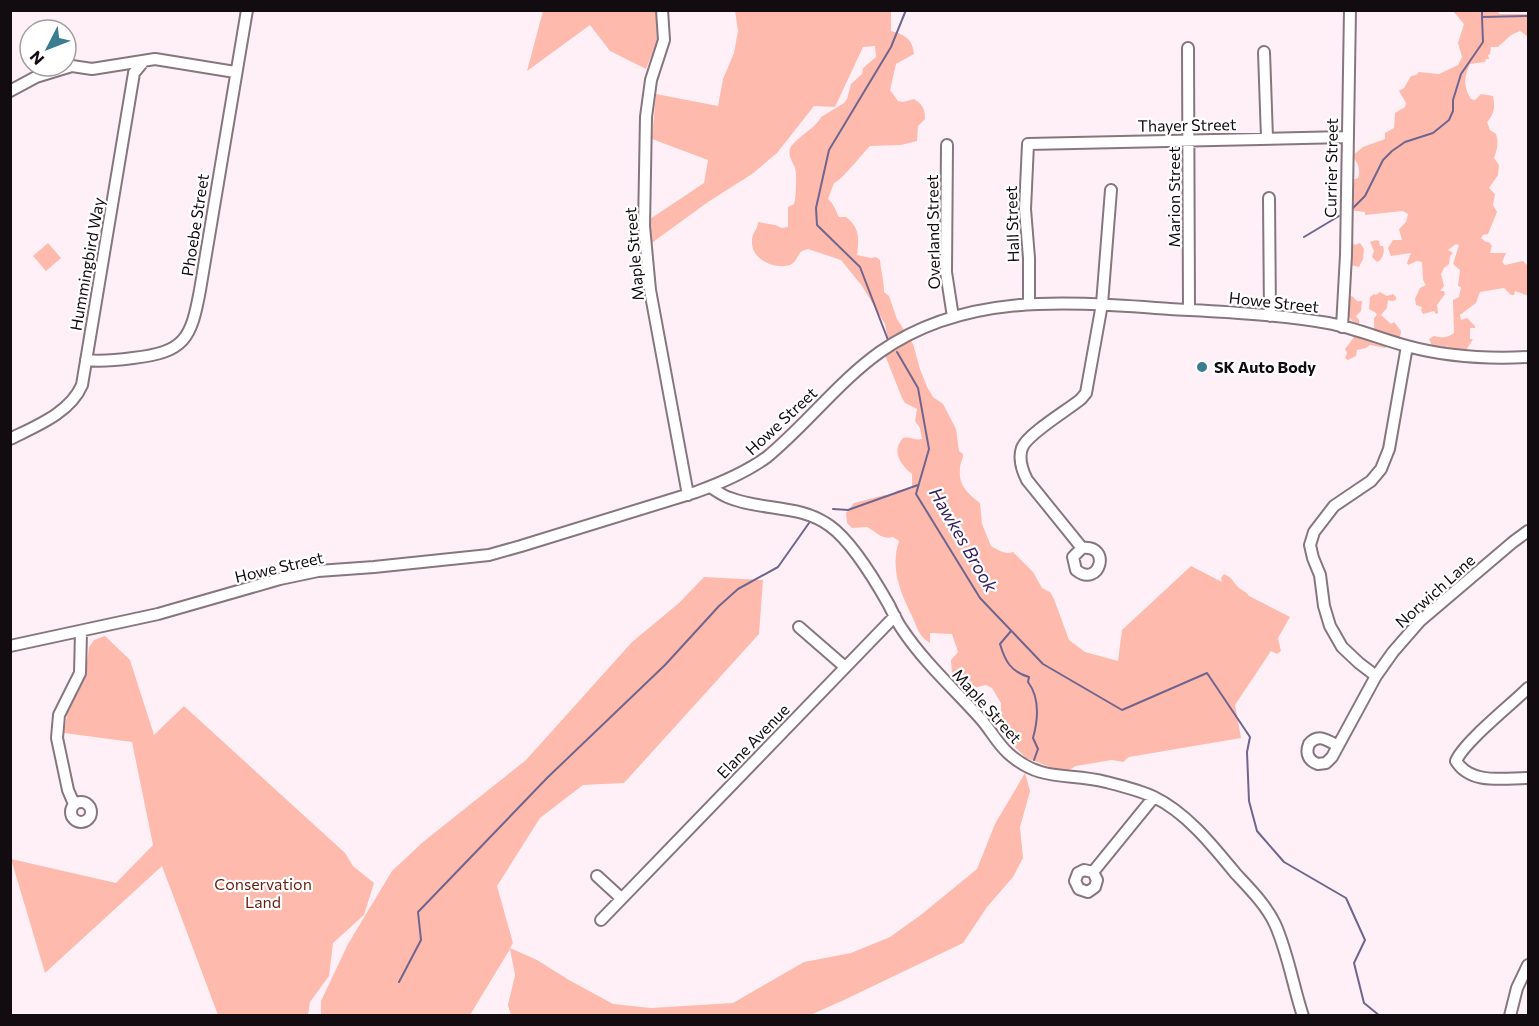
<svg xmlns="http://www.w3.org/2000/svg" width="1539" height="1026" font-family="Commissioner,sans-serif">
<rect width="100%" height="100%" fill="#fff0f8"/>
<path fill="#febaad" d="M1496 10 1500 14H1528V37L1520 31 1511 35 1498 47H1491L1490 54 1488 55 1489 59H1486L1485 62 1470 64C1464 76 1463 87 1471 99L1475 100 1481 94 1493 96C1495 106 1495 113 1487 122L1490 130 1496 134C1499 143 1497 150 1494 158L1499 165 1498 175 1489 188 1495 194 1493 205 1497 212 1488 234 1483 235 1481 238 1486 242H1489L1492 246 1490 253H1506L1502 262 1505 265 1523 261 1528 266V294L1526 295 1515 291 1514 295H1511L1504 288 1480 292 1476 303 1460 315 1461 320 1467 318 1475 326V328H1470V339H1473L1465 352 1450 351 1448 346 1444 349 1432 346 1429 339 1434 336C1443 338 1447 338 1454 333L1453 300 1459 297 1461 287 1458 286 1460 270 1453 264 1459 245 1456 244 1448 250 1453 253 1450 256 1449 264 1444 268 1441 274 1444 286 1440 291H1444L1445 294 1437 305 1438 313 1436 314 1434 311 1423 314 1421 310 1422 307 1416 305 1415 299 1420 288 1426 285 1423 280 1422 262 1417 261 1408 265 1407 263 1411 253 1391 256 1388 248 1393 240H1402L1399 229 1406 222 1408 214 1403 211 1365 215V212L1349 210 1352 180 1358 178C1361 171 1358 162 1352 156L1363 147 1385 139V133L1394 128 1395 113 1405 107 1406 103 1399 91 1404 88 1411 76 1416 75 1419 72 1439 74 1458 65 1462 57 1458 43 1464 24 1453 11Z
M543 11H658V39L646 69 610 51 590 25 527 71Z
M735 11H891V31C905 34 913 40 914 54L896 64 890 90 898 101 903 102 914 99C923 104 925 110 925 119L918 126 917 141 901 145 870 146C862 154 841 181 834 183L828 199 832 203 839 217H846C860 228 859 238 857 255L871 258 876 257 880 260C881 271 884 281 884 292L889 296 897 319 913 344 920 369 927 387 933 397 943 404 956 429 959 451 963 454C963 460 960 463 960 469 958 486 969 494 980 503L982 524 991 546C998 550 1005 555 1013 552L1033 572 1042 588 1050 592 1054 599 1069 640 1085 652 1118 661 1122 630 1191 566 1222 582 1221 578 1224 574C1233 578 1233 582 1238 587 1242 591 1246 591 1249 596L1290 617 1278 638 1281 651 1277 654 1271 651 1235 705 1241 738 1129 757 1123 762 1112 760 1076 766 1069 770H1058L1026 758 1004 736 1005 734 1001 713V703L992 688 986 685 974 688 967 687 952 674 951 660 958 652 952 634 930 633V643C919 637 917 627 912 616 900 592 890 568 899 541L893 537C881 540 877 532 867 527L852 528 847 523 846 513 854 503 885 495 891 496C897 488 902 490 912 489V474C900 464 891 451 903 438 910 436 916 441 922 439L920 428 915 421 917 409 905 403 902 398 885 355 888 340 885 324 862 286 841 260 808 249 802 251C797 255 797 262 790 265 774 270 750 259 752 240 752 233 758 229 758 222L775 225 782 228 788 227V207L794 204C796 198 797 173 795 168 792 160 788 157 790 148 798 136 816 128 821 117L844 103 847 99 851 84 862 74 863 68 876 57 875 46 863 47 835 107 814 106 777 153 752 174 708 202 649 245 647 221 704 183 708 160 652 139 656 94 718 106 723 79 734 53 738 31Z
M1376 240 1379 241 1380 246H1383C1385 251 1383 260 1377 262L1372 257 1374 251 1370 242Z
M1350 241 1355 245 1360 243 1364 249 1363 259 1359 267 1350 265Z
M48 243 61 258 46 271 33 256Z
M1380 292 1387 296 1393 294 1396 297V300L1392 301 1388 300 1387 308 1381 315 1391 324 1394 322 1401 331 1400 337 1385 348 1370 345 1366 348 1357 350 1356 356 1348 360 1345 358 1347 353 1345 349 1354 337H1363L1374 328V318L1377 315 1376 313 1369 309 1370 297 1374 294 1376 295Z
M1352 296 1357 301H1362L1361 311 1356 316 1359 320V325C1347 321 1347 310 1348 298Z
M704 577 763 580 759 634 624 783 583 785 540 818 497 886 513 943 510 948 537 960 569 980 613 1004 651 1008 733 1003 804 962 851 953 890 937 922 914 977 869 995 824 1025 773 1030 791 1020 827 1023 858 1013 877 987 907 963 943 844 1000 808 1016 511 1015 508 1005 515 975 510 949 470 1015H321V1001L348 944 392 871 423 842 526 760 632 642 679 603Z
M105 636 130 660 154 735 184 706 345 853 353 866 374 883 364 915 333 943 329 976 310 1002 308 1015H218L162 866 45 973 11 859 116 883 153 845 132 742 64 733 68 708 85 678 89 647 94 640Z"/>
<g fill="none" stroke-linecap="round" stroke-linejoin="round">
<path stroke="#6f658e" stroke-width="2" d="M1482 10V17L1528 16
M1353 208 1365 196 1383 160 1392 151 1405 142 1433 133 1449 120 1453 111V100L1461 74 1483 42 1482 17
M1304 237 1339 216
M888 340 860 267 817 225 816 208 829 150 891 47 906 10
M897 352 918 388 929 449 916 494 980 598 1043 664 1122 710 1207 673 1250 737 1247 752 1249 801 1257 831 1284 862 1346 898 1365 940 1354 963 1364 1003 1380 1016
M833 509 848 510 918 485
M1011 631 1000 644C1005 661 1011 672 1029 677L1028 682C1040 698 1038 720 1033 738L1038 749 1034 760
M399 982 421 940 418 912 547 778 665 665 719 606 738 589 778 567 809 523"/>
<g stroke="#86767f" stroke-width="14">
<path id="minor" d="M662 10 664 40 651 80 646 117 644 226 650 290 688 495
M1188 48 1189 310
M1264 52 1267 138
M10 91 36 77 72 66 92 69 155 59 235 72
M947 145 946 272 953 317
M1269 198 1270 316
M1029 303V258L1025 209 1028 144 1346 137
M1342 327 1346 255 1350 10
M86 360C102 362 118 360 133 358 185 352 191 339 200 290L247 10
M10 439C36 426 70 413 82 385L134 73 143 62
M710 487C717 491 723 496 730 498 763 511 800 504 830 526 851 541 876 582 889 605 893 613 897 622 902 629 924 662 953 688 980 718 990 729 997 743 1008 753 1041 783 1068 772 1106 782 1122 786 1139 790 1154 797 1187 813 1213 846 1236 874 1250 889 1266 905 1275 924 1288 953 1293 986 1303 1016
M1082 548C1112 544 1100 589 1076 570L1073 557 1082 548 1027 480C1022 470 1018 459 1022 448 1027 434 1068 410 1081 399L1086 393 1102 304 1111 190
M799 627 845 667
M10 646 158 614 280 579 318 571 374 567 489 555 521 546 696 492C721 483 745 473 767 457 807 424 838 382 880 352 967 291 1071 302 1170 309 1223 312 1276 314 1328 323 1355 328 1381 339 1407 346 1447 357 1488 359 1528 357
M1376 676 1359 663 1342 647 1330 626 1324 606 1320 575 1313 558 1310 545 1314 532 1334 506 1371 481 1381 469 1389 449 1407 346
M1528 688C1511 705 1464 742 1456 761 1471 785 1504 778 1528 778
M1338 746C1327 740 1318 733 1309 744 1305 754 1309 761 1318 764L1326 763 1332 757 1376 676 1393 652 1420 621 1513 542 1528 531
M71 812a10 10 0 1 1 20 0a10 10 0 1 1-20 0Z
M74 804 68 790 57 738 59 715 80 673 81 632
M1093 872 1097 880 1095 887 1088 892 1079 889 1075 881 1078 873 1084 870 1093 872 1154 797
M597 876 621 898
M601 920 895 616
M1510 1016 1517 988 1528 965"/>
</g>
<use href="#minor" stroke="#fff" stroke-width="10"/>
</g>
<circle fill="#3c7c90" stroke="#fff" stroke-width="2" cx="1202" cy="367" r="6"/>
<g text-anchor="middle" stroke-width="4.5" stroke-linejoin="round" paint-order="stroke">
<g font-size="16" fill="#120c10" stroke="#fff">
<text transform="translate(1187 125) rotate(-1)" y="6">Thayer Street</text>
<text transform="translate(1331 168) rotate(-89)" y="6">Currier Street</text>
<text transform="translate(1174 197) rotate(-90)" y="6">Marion Street</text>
<text transform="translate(1012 224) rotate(-92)" y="6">Hall Street</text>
<text transform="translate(195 225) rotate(-81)" y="6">Phoebe Street</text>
<text transform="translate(933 232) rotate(-91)" y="6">Overland Street</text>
<text transform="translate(634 254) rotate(-95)" y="6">Maple Street</text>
<text transform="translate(87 264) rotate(-80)" y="6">Hummingbird Way</text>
<text transform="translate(1274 302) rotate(6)" y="6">Howe Street</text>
<text transform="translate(781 421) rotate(-43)" y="6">Howe Street</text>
<text transform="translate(279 567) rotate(-13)" y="6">Howe Street</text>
<text transform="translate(1435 591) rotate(-42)" y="6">Norwich Lane</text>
<text transform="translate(987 706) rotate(48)" y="6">Maple Street</text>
<text transform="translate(753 741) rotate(-46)" y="6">Elane Avenue</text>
</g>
<g font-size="16" font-weight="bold" fill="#120c10" stroke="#fff" text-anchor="start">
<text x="1214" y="373">SK Auto Body</text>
</g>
<g font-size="16" fill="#6c1d12" stroke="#fff">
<text x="263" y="890">Conservation<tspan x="263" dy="18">Land</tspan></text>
</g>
<g font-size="18" font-style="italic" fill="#382266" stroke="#fff">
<text transform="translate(963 540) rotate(60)" y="6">Hawkes Brook</text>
</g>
</g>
<rect width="1539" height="1026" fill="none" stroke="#120c10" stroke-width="24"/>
<g transform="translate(48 48) rotate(228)"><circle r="28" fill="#ffffff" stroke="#a09e9f" stroke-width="1.5"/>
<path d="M0-4.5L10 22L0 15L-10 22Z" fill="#3c7c90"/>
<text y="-9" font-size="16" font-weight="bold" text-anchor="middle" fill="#120c10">N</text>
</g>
</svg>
